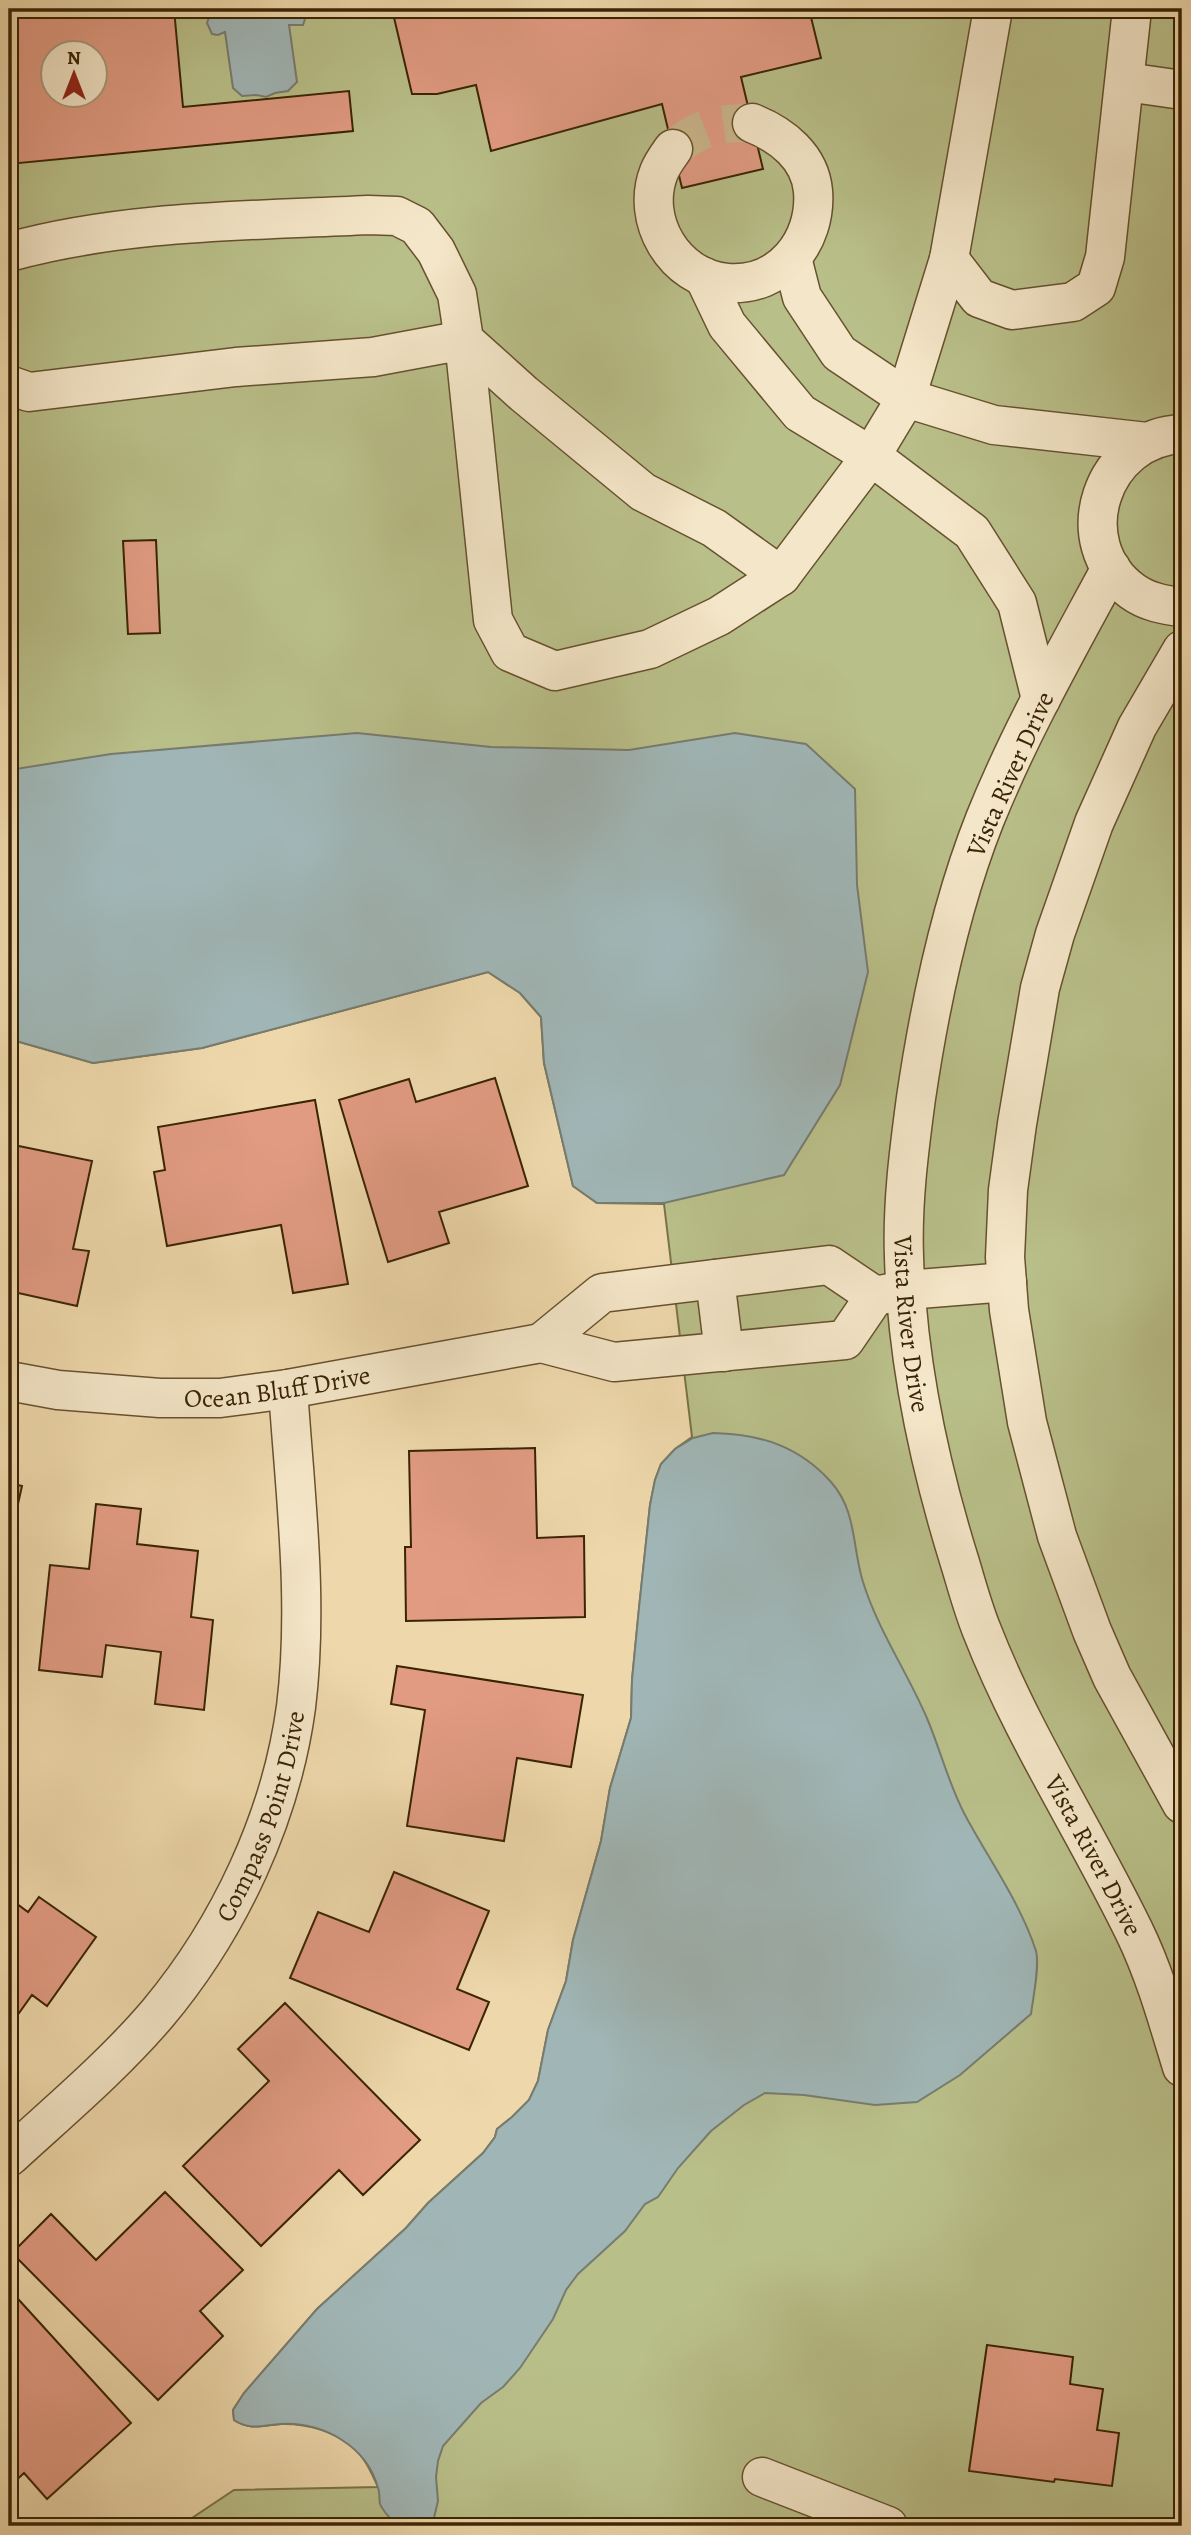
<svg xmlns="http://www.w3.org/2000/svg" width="1191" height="2535" font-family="Alegreya,serif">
<rect width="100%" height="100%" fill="#eed8ab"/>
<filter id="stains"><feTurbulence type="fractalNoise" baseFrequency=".00286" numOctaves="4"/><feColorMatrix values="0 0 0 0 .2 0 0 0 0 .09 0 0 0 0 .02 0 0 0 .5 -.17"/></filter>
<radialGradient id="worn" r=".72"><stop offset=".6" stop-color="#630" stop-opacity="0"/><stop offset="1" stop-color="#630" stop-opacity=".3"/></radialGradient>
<path fill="#b9bf89" stroke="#7a7246" stroke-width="2" fill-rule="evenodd" d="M9 9H1182V2526H180L234 2490 378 2487C372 2474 366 2460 356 2450 339 2432 306 2423 281 2424 264 2425 250 2431 234 2420L233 2410 244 2393 317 2309 406 2228 428 2203 483 2153 495 2137 497 2129 512 2117 529 2100 538 2081 548 2030 566 1981 573 1940 601 1841 610 1788 631 1718 632 1680 639 1608 650 1505 655 1480 661 1464 675 1449 692 1437 664 1204 597 1203 573 1186 544 1063 541 1017 520 993 488 972 202 1048 93 1063 9 1039ZM52 52H94V94H52Z"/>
<path fill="#a0b6b6" stroke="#777c6f" stroke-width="2" d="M222 9H304L306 16 303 25H289L297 82 288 91 275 93 266 97 257 95 242 96 233 88 225 32 218 35 212 34 207 23 211 12 222 13Z
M357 733 491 747 629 750 735 733 806 744 855 789 857 885 868 972 840 1085 784 1175 664 1203H597L573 1186 544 1063 541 1017 520 993 488 972 202 1048 93 1063 9 1039V770L111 754Z
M713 1433C760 1434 799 1446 831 1482 857 1511 852 1547 863 1582 878 1630 906 1670 926 1716 940 1748 948 1783 965 1815 988 1858 1021 1904 1036 1951 1040 1965 1033 1998 1031 2014L960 2075 917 2102 875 2105 804 2095 765 2093 744 2105 711 2131 678 2168 658 2197 645 2204 625 2231 578 2274 566 2290 553 2319 520 2368 503 2387 481 2403 443 2446 438 2461 436 2477 438 2501 432 2526H396C392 2519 383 2512 380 2504 379 2499 380 2493 378 2488 367 2446 323 2422 281 2424 264 2425 250 2431 234 2420L233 2410 244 2393 317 2309 406 2228 428 2203 483 2153 495 2137 497 2129 512 2117 529 2100 538 2081 548 2030 566 1981 573 1940 601 1841 610 1788 631 1718 632 1680 639 1608 650 1505 655 1480 661 1464 675 1449 693 1438Z"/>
<path fill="#e19b82" stroke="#3a2404" stroke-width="2" fill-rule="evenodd" d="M9 9H174L183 107 349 91 353 131 9 164ZM52 52H94V94H52Z
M392 9H809L821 58 741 77 763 169 682 188 662 104 491 151 476 85 437 94H412Z
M156 540 160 633 128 634 123 541Z
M495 1078 528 1186 439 1212 449 1243 388 1262 339 1100 409 1079 416 1102Z
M315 1100 348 1284 293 1293 281 1225 167 1246 154 1172 165 1170 158 1127Z
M9 1144 92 1161 73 1249 89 1251 77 1306 9 1291Z
M535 1448 537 1538 584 1536 585 1617 406 1621 405 1547H411L409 1451Z
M9 1483 22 1486 9 1544Z
M96 1504 141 1509 137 1544 198 1551 191 1617 213 1620 204 1710 155 1704 161 1652 106 1645 102 1677 39 1670 50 1565 89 1569Z
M397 1666 583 1695 571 1767 517 1758 504 1841 407 1826 425 1710 391 1704Z
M394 1872 489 1911 457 1989 489 2002 469 2050 290 1978 318 1912 369 1932Z
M39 1897 96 1937 47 2006 32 1995 9 2027V1898L28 1912Z
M285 2003 420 2140 363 2195 339 2170 261 2246 183 2166 269 2081 238 2049Z
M165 2192 243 2270 200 2311 223 2336 158 2400 12 2253 51 2214 96 2260Z
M9 2289 131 2423 47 2499 24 2473 9 2487Z
M987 2345 1073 2357 1070 2384 1103 2389 1097 2430 1119 2433 1112 2486 1055 2479 1054 2482 969 2471Z"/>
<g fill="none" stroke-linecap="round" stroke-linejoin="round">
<path stroke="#cab48a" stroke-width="38" stroke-dasharray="38 19" stroke-linecap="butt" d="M673 149C701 126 717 123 752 123"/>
<g stroke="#67512e" stroke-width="41">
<g id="minor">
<path d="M1126 82 1182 90"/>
<path d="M673 149C668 156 662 164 659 172 640 220 674 278 727 283 781 287 817 241 813 191 810 157 782 135 752 123"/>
<path d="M9 252C125 220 248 221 368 215L397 216 417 226 436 251 457 294 464 340 524 394 643 492 714 528 781 576"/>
<path d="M792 258 802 297 839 353 906 398 994 425 1147 442"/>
<path d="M949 259 979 298 1012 310 1073 302 1096 287 1105 257 1132 9"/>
<path d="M704 277 727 325 800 413 871 456 972 532 1017 603 1041 699"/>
<path d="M9 385 29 392 236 367 373 357 464 340 493 620 510 652 555 671 650 649 719 616 781 576 871 456 906 398 949 259 993 9"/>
<path d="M1182 434C1102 437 1066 542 1132 591 1147 602 1164 605 1182 607"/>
<path id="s1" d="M1111 568C1067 650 1020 732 985 819 950 907 930 1003 916 1098 909 1150 902 1204 904 1257 907 1361 929 1464 960 1563 967 1586 973 1609 982 1631 1023 1736 1085 1830 1134 1931 1155 1974 1168 2021 1182 2067"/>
<path d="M1182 650 1137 727 1094 823 1055 934 1040 988 1017 1124 1008 1190 1005 1257 1009 1310 1027 1422 1057 1536 1092 1631 1112 1677 1182 1804"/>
<path d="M715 1279 724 1352"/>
<path d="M541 1343 602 1293 829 1265 875 1296 906 1290 1007 1282"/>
<path id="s2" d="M9 1381 58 1390 160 1398H220L288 1389 541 1343 614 1362 845 1340 875 1296"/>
<path id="s3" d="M9 2157C59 2111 113 2066 158 2013 229 1928 281 1818 296 1707 309 1602 295 1494 288 1389"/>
<path d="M762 2477 888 2526"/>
</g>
</g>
<use href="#minor" stroke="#f4e6c8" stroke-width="38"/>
</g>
<g text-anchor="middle" stroke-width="5" stroke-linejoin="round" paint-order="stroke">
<g font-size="26" fill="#3a2404" stroke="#f4e6c8">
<text transform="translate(1010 774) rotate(-66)" y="9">Vista River Drive</text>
<text dy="9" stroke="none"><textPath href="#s1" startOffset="796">Vista River Drive</textPath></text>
<text dy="9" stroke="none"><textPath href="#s2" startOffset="270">Ocean Bluff Drive</textPath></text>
<text dy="9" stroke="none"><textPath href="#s3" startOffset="432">Compass Point Drive</textPath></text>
<text dy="9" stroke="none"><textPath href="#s1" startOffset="1363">Vista River Drive</textPath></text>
</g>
</g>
<rect width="1191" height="2535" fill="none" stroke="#eed8ab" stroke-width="35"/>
<rect x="10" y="10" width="1170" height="2514" fill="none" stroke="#3a2404" stroke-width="3.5"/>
<rect x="18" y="18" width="1156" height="2500" fill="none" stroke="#3a2404" stroke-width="2"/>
<g transform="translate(74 74)"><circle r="33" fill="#f4e6c8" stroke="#aa987a" stroke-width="2"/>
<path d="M0-5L12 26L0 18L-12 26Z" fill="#8f2418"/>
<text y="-10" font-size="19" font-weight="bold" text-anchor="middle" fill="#3a2404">N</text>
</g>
<rect width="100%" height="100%" filter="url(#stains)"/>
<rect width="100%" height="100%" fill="url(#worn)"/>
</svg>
